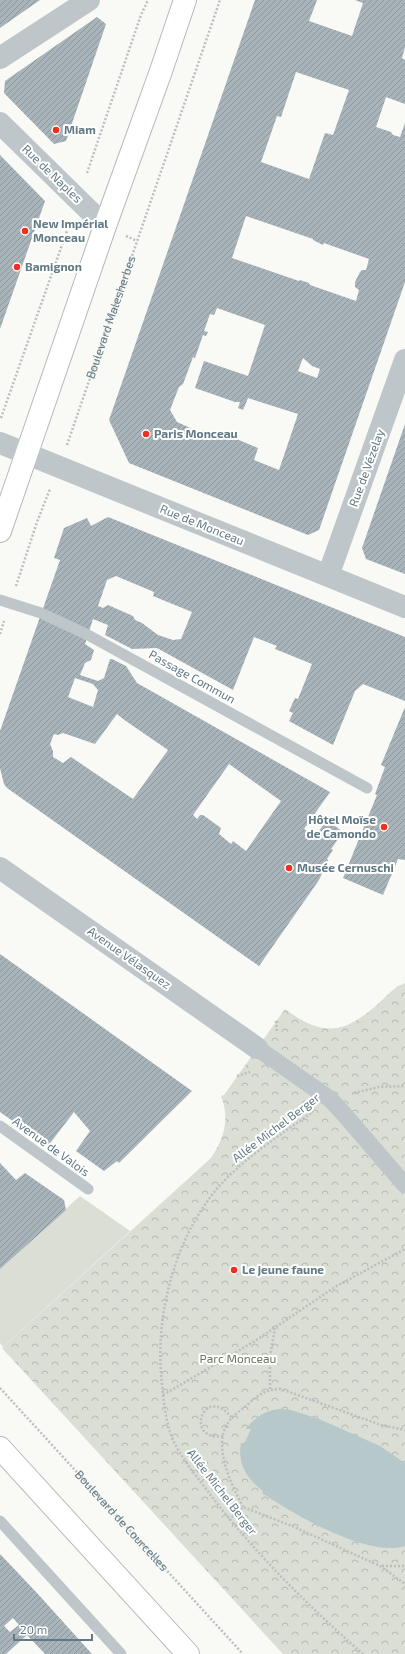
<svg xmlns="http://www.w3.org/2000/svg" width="405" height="1654" font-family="'Exo 2',sans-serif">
<defs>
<pattern id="park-crowns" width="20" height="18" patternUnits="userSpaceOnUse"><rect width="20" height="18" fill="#daded5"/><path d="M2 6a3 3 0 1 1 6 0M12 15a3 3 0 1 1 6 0" fill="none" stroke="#b4b9b2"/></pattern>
<pattern id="building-hatch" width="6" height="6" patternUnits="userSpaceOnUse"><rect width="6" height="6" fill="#a8b4b9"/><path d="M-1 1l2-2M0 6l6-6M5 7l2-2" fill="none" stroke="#8c979c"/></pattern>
</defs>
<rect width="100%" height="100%" fill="#f9f9f6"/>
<path fill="url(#park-crowns)" d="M405 983V1654H283L2 1348 211 1158C224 1139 230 1119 221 1096L224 1095 285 1009C324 1038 345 1034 380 1002 388 995 395 986 405 983Z"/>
<path fill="#daded5" d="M80 1196 130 1231 3 1347 0 1343V1269Z"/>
<path fill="#b7c8ca" d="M282 1409 291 1410 319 1419 380 1446 405 1463V1546C367 1558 294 1514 262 1493L263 1491C247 1479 237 1463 241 1443L244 1444 251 1429H246C255 1417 267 1409 282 1409Z"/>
<path fill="url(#building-hatch)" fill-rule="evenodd" d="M0 0H40L0 28Z
M255 0H317L309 21 352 36 363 3 355 0H405V47L402 58 405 60V104L386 97 376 127 391 132 393 135 400 137 405 123V282L319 530 308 535 129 463 109 420ZM296 72 349 90 333 135 325 133 309 179 261 162 277 116 281 117ZM246 216 313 239V240L323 245 324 243 369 259 366 270H362L360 272 355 282V287L359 290 356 301 310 285 309 283 300 280 299 281 232 258ZM217 308 265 325 248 376 204 361 195 388 235 402H240L238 408 243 410 248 398 298 414 279 470 254 460 258 448 232 437 231 440 204 430 199 432 177 422 170 410 179 387 183 384 193 357 195 358 203 335 206 336 208 332 204 331 210 314 214 315ZM303 358 312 366 320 369 317 378 298 371Z
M97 17 106 24 66 141 54 144 4 93 5 81Z
M0 155 45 201 0 329Z
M405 424V574L366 559 362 548Z
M108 517 405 637V701L363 684 355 691 333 745 289 721 293 713 289 711 295 698 298 699 312 664 275 649 277 646 254 637 233 690 157 648 132 649 105 635 108 625 93 619 85 644 94 650 91 660 85 663 80 675 98 681 104 678 110 659H112L126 666 137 683 330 792 304 829 315 836 327 820 343 832 331 849 333 850 327 859 328 860 319 880 259 966 7 788 4 784 0 768V731L60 560 54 558 64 528 87 518 91 526ZM116 576 154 592 153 596 192 612 181 639 173 640 158 635 142 623 135 620 133 616 108 605 103 608 98 606 107 580ZM75 678 93 684 98 690 93 707 68 697ZM117 714 123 719 168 750 133 799 71 757 63 763 53 757V751L50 744 54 734 58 735 63 733 95 744ZM229 764 281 801 246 851 233 841 231 844 219 834 221 828 203 815H200L197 819 193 815Z
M405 707V860L398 859 383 895 343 878 377 795 375 794 385 767 381 765Z
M0 954 192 1091 119 1163 117 1161 104 1171 76 1151 90 1131 74 1112 48 1146 0 1112Z
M0 1163 16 1180 25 1173 64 1200 66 1210 0 1269Z
M0 1554 37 1593 92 1654H45L27 1635 6 1654H0ZM13 1618 19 1625 10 1632 4 1626Z"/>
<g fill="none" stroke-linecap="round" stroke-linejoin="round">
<g stroke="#b3babe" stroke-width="24">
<path id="primary" d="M0 531 105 226 161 71 185 0
M0 1448 188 1654"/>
</g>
<g stroke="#babfc1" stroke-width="2.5" stroke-dasharray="2 2" stroke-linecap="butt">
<path d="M87 173 141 15 148 0"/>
<path d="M126 236 137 241"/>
<path d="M1 418 69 225"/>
<path id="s1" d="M67 445 220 0"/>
<path d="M16 586 37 522 50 489"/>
<path d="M0 634 4 621"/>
<path d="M276 1021 277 1032"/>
<path d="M237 1076 250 1072"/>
<path d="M354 1093 379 1087 405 1086"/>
<path d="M311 1113C280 1135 249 1155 223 1182 178 1230 156 1308 161 1373 163 1395 165 1427 176 1446 185 1463 198 1478 209 1493 254 1552 307 1605 363 1654"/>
<path id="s2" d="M0 1388 243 1654"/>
<path d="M270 1389V1356L275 1328"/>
<path d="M163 1395 255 1341 335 1287 405 1249"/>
<path d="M223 1436C183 1442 204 1382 232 1418"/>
<path d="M243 1507C232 1485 212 1447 228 1423 232 1416 240 1411 246 1406 257 1396 265 1389 281 1389L381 1425 405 1430"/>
<path d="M229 1520 243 1507 292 1526 380 1566 405 1584"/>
<path d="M382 1566H405"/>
</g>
<path stroke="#bfc6c9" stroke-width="11" d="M0 600 41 613 88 635 367 788
M0 1126 88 1189
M0 1521 121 1654"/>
<path stroke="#bfc6c9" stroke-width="17" d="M257 1048 330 1099 343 1113 405 1185"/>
<path stroke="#bfc6c9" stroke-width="22" d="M0 58 89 0
M0 123 105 226
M0 443 405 607
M328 576 405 360
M0 868 257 1048"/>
<use href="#primary" stroke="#fff" stroke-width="22"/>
</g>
<g fill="#f22e1d" stroke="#fff" stroke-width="1.5">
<circle cx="56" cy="130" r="4"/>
<circle cx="25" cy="231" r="4"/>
<circle cx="17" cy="267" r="4"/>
<circle cx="146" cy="434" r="4"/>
<circle cx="384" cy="827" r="4"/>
<circle cx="289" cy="868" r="4"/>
<circle cx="234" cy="1270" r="4"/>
</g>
<g text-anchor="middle" stroke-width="4" stroke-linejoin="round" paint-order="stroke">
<g font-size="12" font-weight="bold" fill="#617a84" stroke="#fff" text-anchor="start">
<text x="64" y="134">Miam</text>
<text x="33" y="228">New Impérial<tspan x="33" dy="14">Monceau</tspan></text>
<text x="25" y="271">Bamignon</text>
<text x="154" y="438">Paris Monceau</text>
<text x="376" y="824" text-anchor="end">Hôtel Moïse<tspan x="376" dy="14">de Camondo</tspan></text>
<text x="297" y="872">Musée Cernuschi</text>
<text x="242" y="1274">Le jeune faune</text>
</g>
<g font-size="12" fill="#617a84" stroke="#fff">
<text transform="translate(52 174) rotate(44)" y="4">Rue de Naples</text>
<text dy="4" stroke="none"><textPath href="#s1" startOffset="135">Boulevard Malesherbes</textPath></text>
<text transform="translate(367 468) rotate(-70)" y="4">Rue de Vézelay</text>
<text transform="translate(202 525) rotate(22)" y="4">Rue de Monceau</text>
<text transform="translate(192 677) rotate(29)" y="4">Passage Commun</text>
<text transform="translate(129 958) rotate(35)" y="4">Avenue Vélasquez</text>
<text transform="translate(276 1128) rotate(-37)" y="4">Allée Michel Berger</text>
<text transform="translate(51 1147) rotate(36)" y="4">Avenue de Valois</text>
<text transform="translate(222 1492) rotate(52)" y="4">Allée Michel Berger</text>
<text dy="4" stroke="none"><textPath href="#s2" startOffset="180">Boulevard de Courcelles</textPath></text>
</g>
<g font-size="12" fill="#6a7a61" stroke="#fff">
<text x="238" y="1363">Parc Monceau</text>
</g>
</g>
<path d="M14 1634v6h78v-6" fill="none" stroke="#617a84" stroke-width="2"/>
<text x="20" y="1634" font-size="12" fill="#617a84" stroke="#ffffff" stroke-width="3" paint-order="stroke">20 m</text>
</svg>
